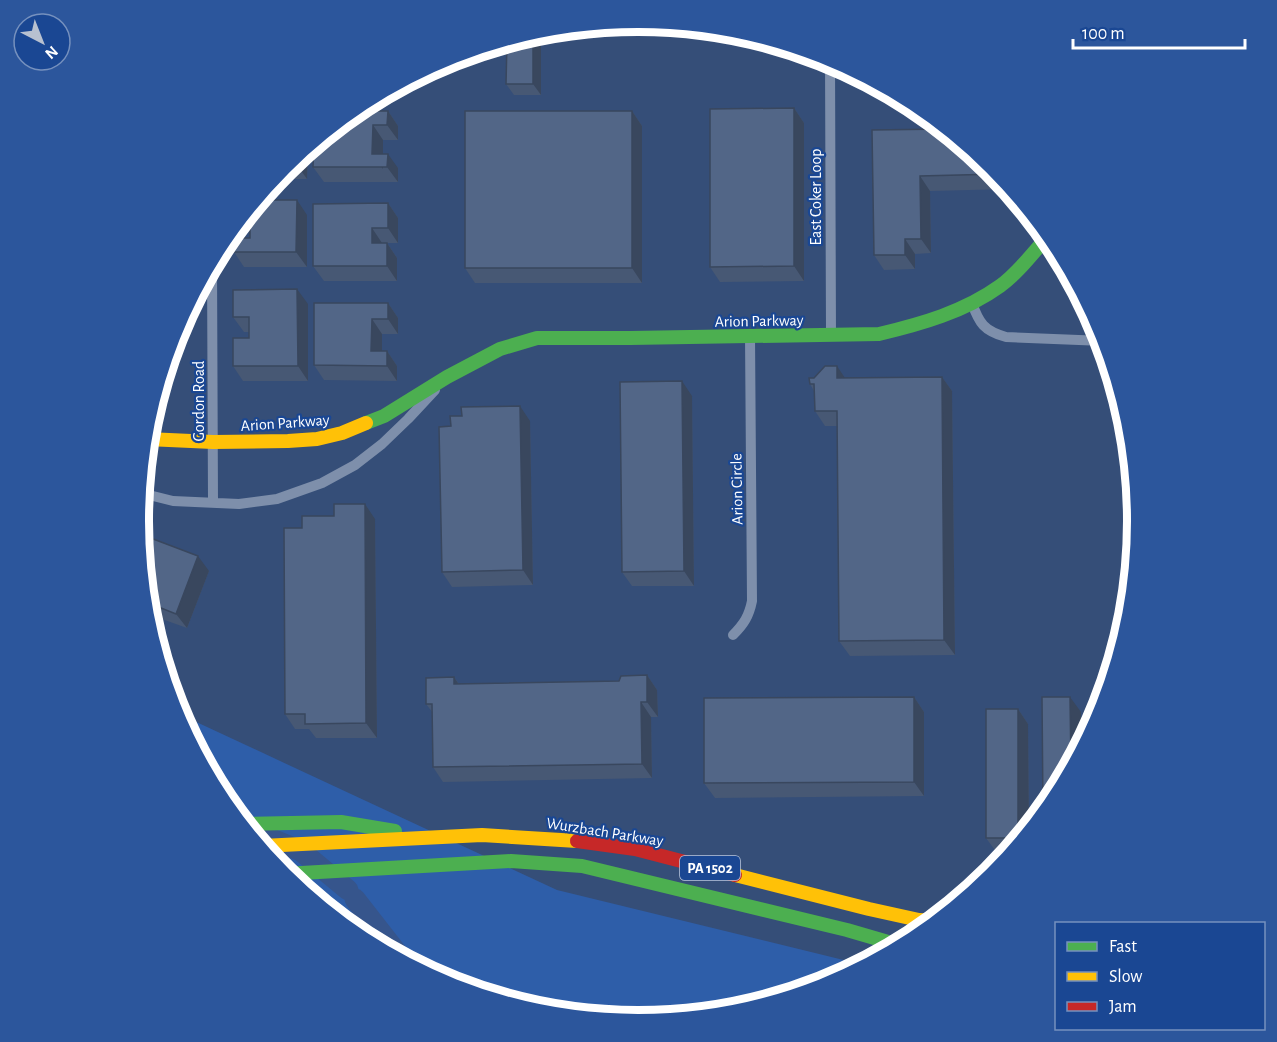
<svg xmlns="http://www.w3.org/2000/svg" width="1277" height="1042" font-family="'Alegreya Sans',sans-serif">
<rect width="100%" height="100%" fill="#354e78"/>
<path fill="#2e5ea9" d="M177 713 557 890 864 965 830 983 736 1011 638 1021 541 1011 447 983 360 937 285 874 223 798Z"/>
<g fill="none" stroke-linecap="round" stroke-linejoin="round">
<path stroke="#36558c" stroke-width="21" d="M247 829 301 851 348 890
M355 899 401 958"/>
<path stroke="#7e8fab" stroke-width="10" d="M830 59 831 335
M212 263 213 503
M972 303C979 323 984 331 1006 337L1104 341
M141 493 173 501 239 504 277 499 322 483 355 465 382 444 408 419 435 390
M733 635C744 624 749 616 752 601L750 336"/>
<path stroke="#4caf50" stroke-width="14" d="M366 423 384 416 447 377 500 349 537 338H630L879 334C921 324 964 312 1000 286 1018 273 1033 253 1048 236
M244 824 341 822 395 831
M284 874 511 861 582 866 847 930 895 944H903"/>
<path stroke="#ffc107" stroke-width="14" d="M147 439 213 442 288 441 317 439 342 433 366 423
M262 846 482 835 577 841
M735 875 869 909 919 920 936 921"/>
<path stroke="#c62828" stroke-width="14" d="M577 841 635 849 735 875"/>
</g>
<path fill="#475874" d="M541 32V95H514L506 84Z
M794 108 804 123V281L720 282 710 267Z
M388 111 398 126V140H383V154L398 168V182H324L313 167Z
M632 111 642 126V283H475L465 268Z
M872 130 992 168 1010 189 930 191 931 253 915 254V269L884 270 874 255Z
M308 149 307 179H276L285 167Z
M258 200 307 215V267H244L234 252 250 238V231H244L239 224Z
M388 203 398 218V243H382H387L397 258V281H324L313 266Z
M388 303 398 318V334H382V351H387L397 366V381L324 380 314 365Z
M308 304V381H243L233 366 249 338V332H244L233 317Z
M942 377 952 391 955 655 850 656 839 641 837 426H825L815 411 814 391 810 384 845 378Z
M692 396 694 586H632L622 572Z
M156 398 155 416H150Z
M462 416 530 421 533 585 452 587 442 572 451 426Z
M375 519 377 738H316L309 729H295L285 714 302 528Z
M140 534 209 571 187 628 148 614Z
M647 675 657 690 658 717H651L652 778 443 782 433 767V713L426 704 454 677 459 684 619 681Z
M914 697 924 712V796L715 798 704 783Z
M1018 709 1028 724 1029 830 1010 853H997L986 838Z"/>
<path fill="#39475e" d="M541 31V95L533 84V33Z
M794 108 804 123V281L794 266Z
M388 111 398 126V140L387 125Z
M632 111 642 126V283L632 268Z
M373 125 383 140V169L372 154Z
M308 149 307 179 297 165V158Z
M388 154 398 168V182L387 167Z
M920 176 930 191 931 253 921 239Z
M297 200 307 215V267L296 252Z
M388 203 398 218V243L388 228Z
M372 228 382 243H372Z
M905 239 915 254V269L905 255Z
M387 243 397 258V281L387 266Z
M297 289 308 304V381L298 366Z
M388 303 398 318V334L388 319Z
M372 319 382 334V366L371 351Z
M387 351 397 366V381L387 366Z
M837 366 847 381 837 378Z
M942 377 952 391 955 655 944 640Z
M682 381 692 396 694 586 684 571Z
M156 398 155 416 152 411Z
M520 406 530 421 533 585 523 570Z
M365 504 375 519 377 738 366 723Z
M198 556 209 571 187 628 176 614Z
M647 675 657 690 658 717 647 702Z
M454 677 464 692 454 684Z
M914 697 924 712V796L914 782Z
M1070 697 1081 712V749L1071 768Z
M641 702 651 717 652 778 642 764Z
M1018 709 1028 724 1029 830 1020 840 1018 838Z"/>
<path fill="#526687" stroke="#39475e" stroke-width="1.5" d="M533 33V84H506L507 41Z
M794 108V266L710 267V109Z
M353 111H388L387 125H373L372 154H388L387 167H313L314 144Z
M465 111H632V268H465Z
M945 129 992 168 998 174 920 176 921 239H905V255H874L872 130Z
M297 158V165L289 164Z
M258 200H297L296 252H234V238H250V216H245Z
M388 203V228H372V243H387V266H313V204Z
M297 289 298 366H233V338H249V317H233V290Z
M314 303H388V319H372L371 351H387V366L314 365Z
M825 366H837V378L942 377 944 640 839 641 837 411H815L814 384H810L809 378H814Z
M682 381 684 571 622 572 620 382Z
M520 406 523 570 442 572 439 427 451 426 450 416H462L461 407Z
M334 504H365L366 723 305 724V714H285L284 528H302V516H334Z
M140 534 198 556 176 614 146 602Z
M647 675V702H641L642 764 433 767 432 704H426V678L454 677V684L619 681 621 676Z
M914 697V782L704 783V698Z
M1042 697H1070L1071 768 1054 799 1043 812Z
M1094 699H1105L1100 713 1095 723Z
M986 709H1018V838H986Z"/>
<g text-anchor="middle" stroke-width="4.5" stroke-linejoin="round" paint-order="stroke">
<rect fill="#1a4793" stroke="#bac8df" stroke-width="1.5" x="680" y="856" width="60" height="24" rx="4.5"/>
<g font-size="15" font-weight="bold" fill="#fff">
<text x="710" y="873">PA 1502</text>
</g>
<g font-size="16" fill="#fff" stroke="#1a4793">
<text transform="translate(815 197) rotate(-90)" y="6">East Coker Loop</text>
<text transform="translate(759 320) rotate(-1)" y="6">Arion Parkway</text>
<text transform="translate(198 401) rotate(-90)" y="6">Gordon Road</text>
<text transform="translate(285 422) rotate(-4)" y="6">Arion Parkway</text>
<text transform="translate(736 489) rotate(-91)" y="6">Arion Circle</text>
<text transform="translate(605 831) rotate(9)" y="6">Wurzbach Parkway</text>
</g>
</g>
<path d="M0 0H1277V1042H0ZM149 521a489 489 0 1 1 978 0a489 489 0 1 1-978 0Z" fill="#2c569c" fill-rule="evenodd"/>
<path fill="none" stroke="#fff" stroke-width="8" d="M149 521a489 489 0 1 1 978 0a489 489 0 1 1-978 0Z"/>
<rect x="1055" y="922" width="210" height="108" fill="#1a4793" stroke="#7691be" stroke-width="1.5"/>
<rect x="1067" y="942" width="30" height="9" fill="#4caf50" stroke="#7691be" stroke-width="1.5"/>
<text x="1109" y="952" font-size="18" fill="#ffffff">Fast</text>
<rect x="1067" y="972" width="30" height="9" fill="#ffc107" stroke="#7691be" stroke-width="1.5"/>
<text x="1109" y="982" font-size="18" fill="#ffffff">Slow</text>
<rect x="1067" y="1002" width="30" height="9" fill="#c62828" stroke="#7691be" stroke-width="1.5"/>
<text x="1109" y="1012" font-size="18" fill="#ffffff">Jam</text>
<g transform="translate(42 42) rotate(138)"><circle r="28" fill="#1a4793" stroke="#7691be" stroke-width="1.5"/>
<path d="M0-4.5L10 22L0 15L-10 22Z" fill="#b8c1d0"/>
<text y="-9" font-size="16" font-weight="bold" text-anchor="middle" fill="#ffffff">N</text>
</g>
<path d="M1073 39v9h172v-9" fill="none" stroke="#ffffff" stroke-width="3"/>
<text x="1082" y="39" font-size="18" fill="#ffffff" stroke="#1a4793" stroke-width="4.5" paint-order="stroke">100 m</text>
</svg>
